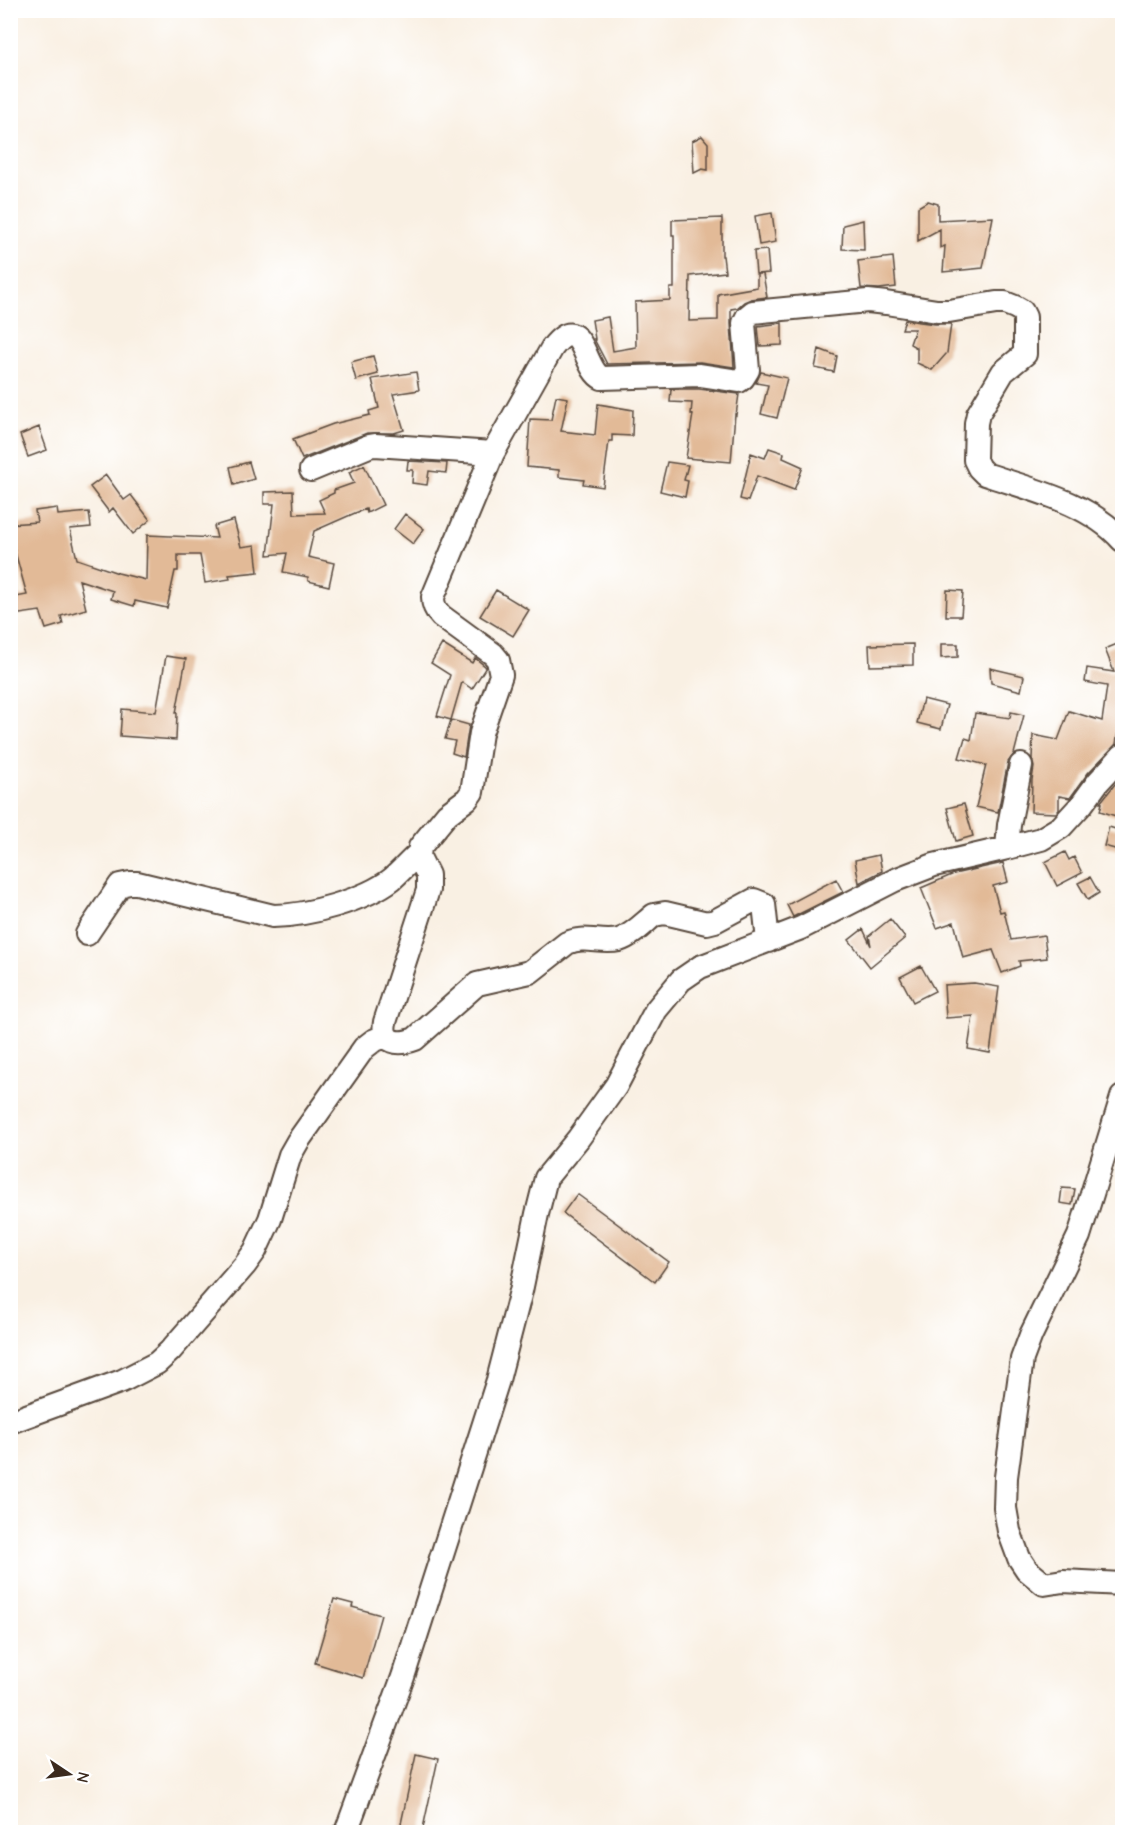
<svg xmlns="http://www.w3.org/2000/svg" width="1133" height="1843" font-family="'Comic Neue',sans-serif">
<rect width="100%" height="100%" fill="#fff"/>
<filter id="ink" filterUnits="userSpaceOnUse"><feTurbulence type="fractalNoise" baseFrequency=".0167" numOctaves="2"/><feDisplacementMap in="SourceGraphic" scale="12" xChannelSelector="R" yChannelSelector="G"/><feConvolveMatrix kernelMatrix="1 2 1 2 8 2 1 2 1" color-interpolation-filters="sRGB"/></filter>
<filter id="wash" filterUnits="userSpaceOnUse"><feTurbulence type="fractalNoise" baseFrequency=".008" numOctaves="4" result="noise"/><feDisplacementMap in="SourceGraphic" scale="24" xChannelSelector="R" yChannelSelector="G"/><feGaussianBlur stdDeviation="1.35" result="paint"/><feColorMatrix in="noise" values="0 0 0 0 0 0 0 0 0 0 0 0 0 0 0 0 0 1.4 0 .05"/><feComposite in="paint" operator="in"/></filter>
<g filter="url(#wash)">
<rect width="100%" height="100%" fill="#f9f0e3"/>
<g id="blocks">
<path fill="#e2ba97" d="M702 136 708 143V170L702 169 694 173 692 141Z
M928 201 938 204V220L993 217 983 268 943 272 945 246 940 248V229L918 241V207Z
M772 213 776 242 759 245 755 216Z
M722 218V256H723L725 272 690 276 689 321 718 320V294L757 287V274H763L767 297 751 299 744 302 737 308 731 309V324L734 367 700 362 607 364 594 339H595L592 320 608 317 613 351 636 347 635 302 670 300V288H674V235H672V220Z
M863 220 864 250 842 249 843 225Z
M767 250 769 273 756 274 754 251Z
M893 257 896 287 879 289 861 288 858 261Z
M905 320 935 324H951L947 353 932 370 917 363V348L910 344 915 329H902Z
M782 323V345L760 346 758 326Z
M819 349 837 356 834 372 815 368Z
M373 356 378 374 356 380 351 362Z
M416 372 419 390 393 394 404 430 394 433H367L302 459 293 439 333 424 370 415 369 411 379 408 372 379Z
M761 372 787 378 777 418 761 414 768 385 756 383Z
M671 389H699L739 394 736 415 735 414 731 462 686 458 693 414H691L692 403 670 402Z
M556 396 568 398 561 431 595 435 598 404 633 410 632 436 612 435V441H609L603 487 583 484 584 480 559 477V470L527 467 530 419 551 420Z
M39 427 47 450 28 457 20 435Z
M769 448 784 453 783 458 803 467 794 490 757 476 748 501 740 499 751 453 765 458Z
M408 461 447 463 446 473 429 471 427 485 412 483 413 470H407Z
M249 462 254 479 234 485 230 467Z
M667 462 688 465 684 480 688 481 685 497 660 491Z
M364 465 383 505 367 513 366 509 355 513 314 531 308 557 334 563 329 586 308 581V577L283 572 287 553 268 555 274 504H264V492L293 491 294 514 325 513 319 500 334 493V490L354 483 349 472Z
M106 475 124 500 131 495 150 520 133 534 113 508 109 512 90 487Z
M57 508 58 515 89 512 91 527 70 529 77 559 118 573 146 580 147 535 217 538 214 526 234 520 241 547 255 545 258 572 229 575 230 579 205 583 200 555H178V571H175L167 608 135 601 134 606 111 599 113 591 79 580 86 609 61 616 63 624 46 629 40 611 13 615 10 598 27 595 14 548H10V524L37 522 35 511Z
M405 514 424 529 413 544 394 529Z
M496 590 529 610 513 636 480 616Z
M947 590 963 591 961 616H946Z
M1122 642V707L1116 744 1088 773 1070 798 1059 796V810L1056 813 1031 812 1032 780 1034 767 1032 759 1033 735 1058 740 1069 711 1102 721 1107 686 1085 682 1087 668 1114 672 1105 649Z
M442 644 472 663 475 658 486 667 472 689 462 682 451 720 437 716 450 675 431 663Z
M913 644V665L870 666 869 645Z
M941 644H958V657L941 658Z
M166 656 186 659 176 713H177L176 740 120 736 122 709 156 712Z
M990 668 1024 676 1021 691 991 683Z
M923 699 947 705 941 729 917 723Z
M1011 712 1024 715 1014 754 1008 762 998 812 976 807 986 765 959 758 965 738 971 740 975 713 1010 718Z
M451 720 469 725 464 757 452 753 455 741 445 739Z
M1115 784 1122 786V818L1100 811 1102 803H1100Z
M964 804 973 836 956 841 947 808Z
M1109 827 1122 831V851L1104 846Z
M1065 852 1069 860 1074 857 1082 873 1057 886 1045 862Z
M879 855 882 871 859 883 855 860Z
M1003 863 1008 882 993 886 1000 912 1004 911 1011 940 1044 935 1047 958 1019 961 1020 966 1002 973 993 950 963 958 954 922 937 928 921 888 954 874Z
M1090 877 1099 893 1088 900 1078 883Z
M836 879 843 892 793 917 787 905Z
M890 919 905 938 870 967 849 940 863 929 871 946 869 936Z
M921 966 935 991 913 1002 900 977Z
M974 983 999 987 990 1053 968 1049 973 1016 946 1018 944 985Z
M1062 1188 1075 1189 1072 1205 1060 1203Z
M577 1194 669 1262 655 1282 563 1213Z
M334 1599 353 1604 352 1607 381 1615 363 1678 315 1663Z
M416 1754 438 1759 422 1833H399Z"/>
</g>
</g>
<g filter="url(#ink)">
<use href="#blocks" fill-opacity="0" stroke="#58483c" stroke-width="1.5"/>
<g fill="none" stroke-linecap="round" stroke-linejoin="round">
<g stroke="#58483c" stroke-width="26">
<path id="minor" d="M311 470 369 446 375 445 493 453
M1007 848 1009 825 1021 765
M87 934 120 885 130 883H137L273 916C307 916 365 900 392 879 401 871 410 861 419 853
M768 941 764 904 754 900 715 921 707 923 665 913 654 915C644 923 632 936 619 940 601 944 584 935 567 943L530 972 477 984 415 1039C399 1045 381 1044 385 1022L428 890V875L419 857 420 847 447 814 467 799 472 792 481 733 501 675 498 660 493 654 441 616C435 610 433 605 433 597L493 453 552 348C583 308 583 370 602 378L700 375 739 381 743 378 748 370 744 323 747 317 753 312 868 301 886 303 937 311H949L996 303H1005L1015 307 1022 311 1025 317V354L1003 372 978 414 976 423 975 460 979 468 985 474C1032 490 1088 502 1122 540
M1122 1097 1079 1236 1031 1335 1022 1359 1006 1477 1005 1508 1009 1531 1019 1558 1027 1570 1044 1584 1063 1581 1122 1584
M10 1422 122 1381 157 1363 170 1351 245 1265 255 1251 270 1219 290 1155 298 1141 364 1048 373 1041 385 1036
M346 1832 403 1677 498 1380 521 1291 537 1214 546 1178 578 1139 616 1086 656 1010 681 980 700 967 801 928 895 880 934 865 1007 848 1041 839 1061 827 1082 804 1098 782 1122 756"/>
</g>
<use href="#minor" stroke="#fff" stroke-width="22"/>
</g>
</g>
<rect width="1133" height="1843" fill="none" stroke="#fff" stroke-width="36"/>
<g transform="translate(69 1774) rotate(103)" stroke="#ffffff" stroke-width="4.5" paint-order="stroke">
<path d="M0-4.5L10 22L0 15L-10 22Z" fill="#3b2a1e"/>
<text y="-9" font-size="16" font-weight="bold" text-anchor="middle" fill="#3b2a1e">N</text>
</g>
</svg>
